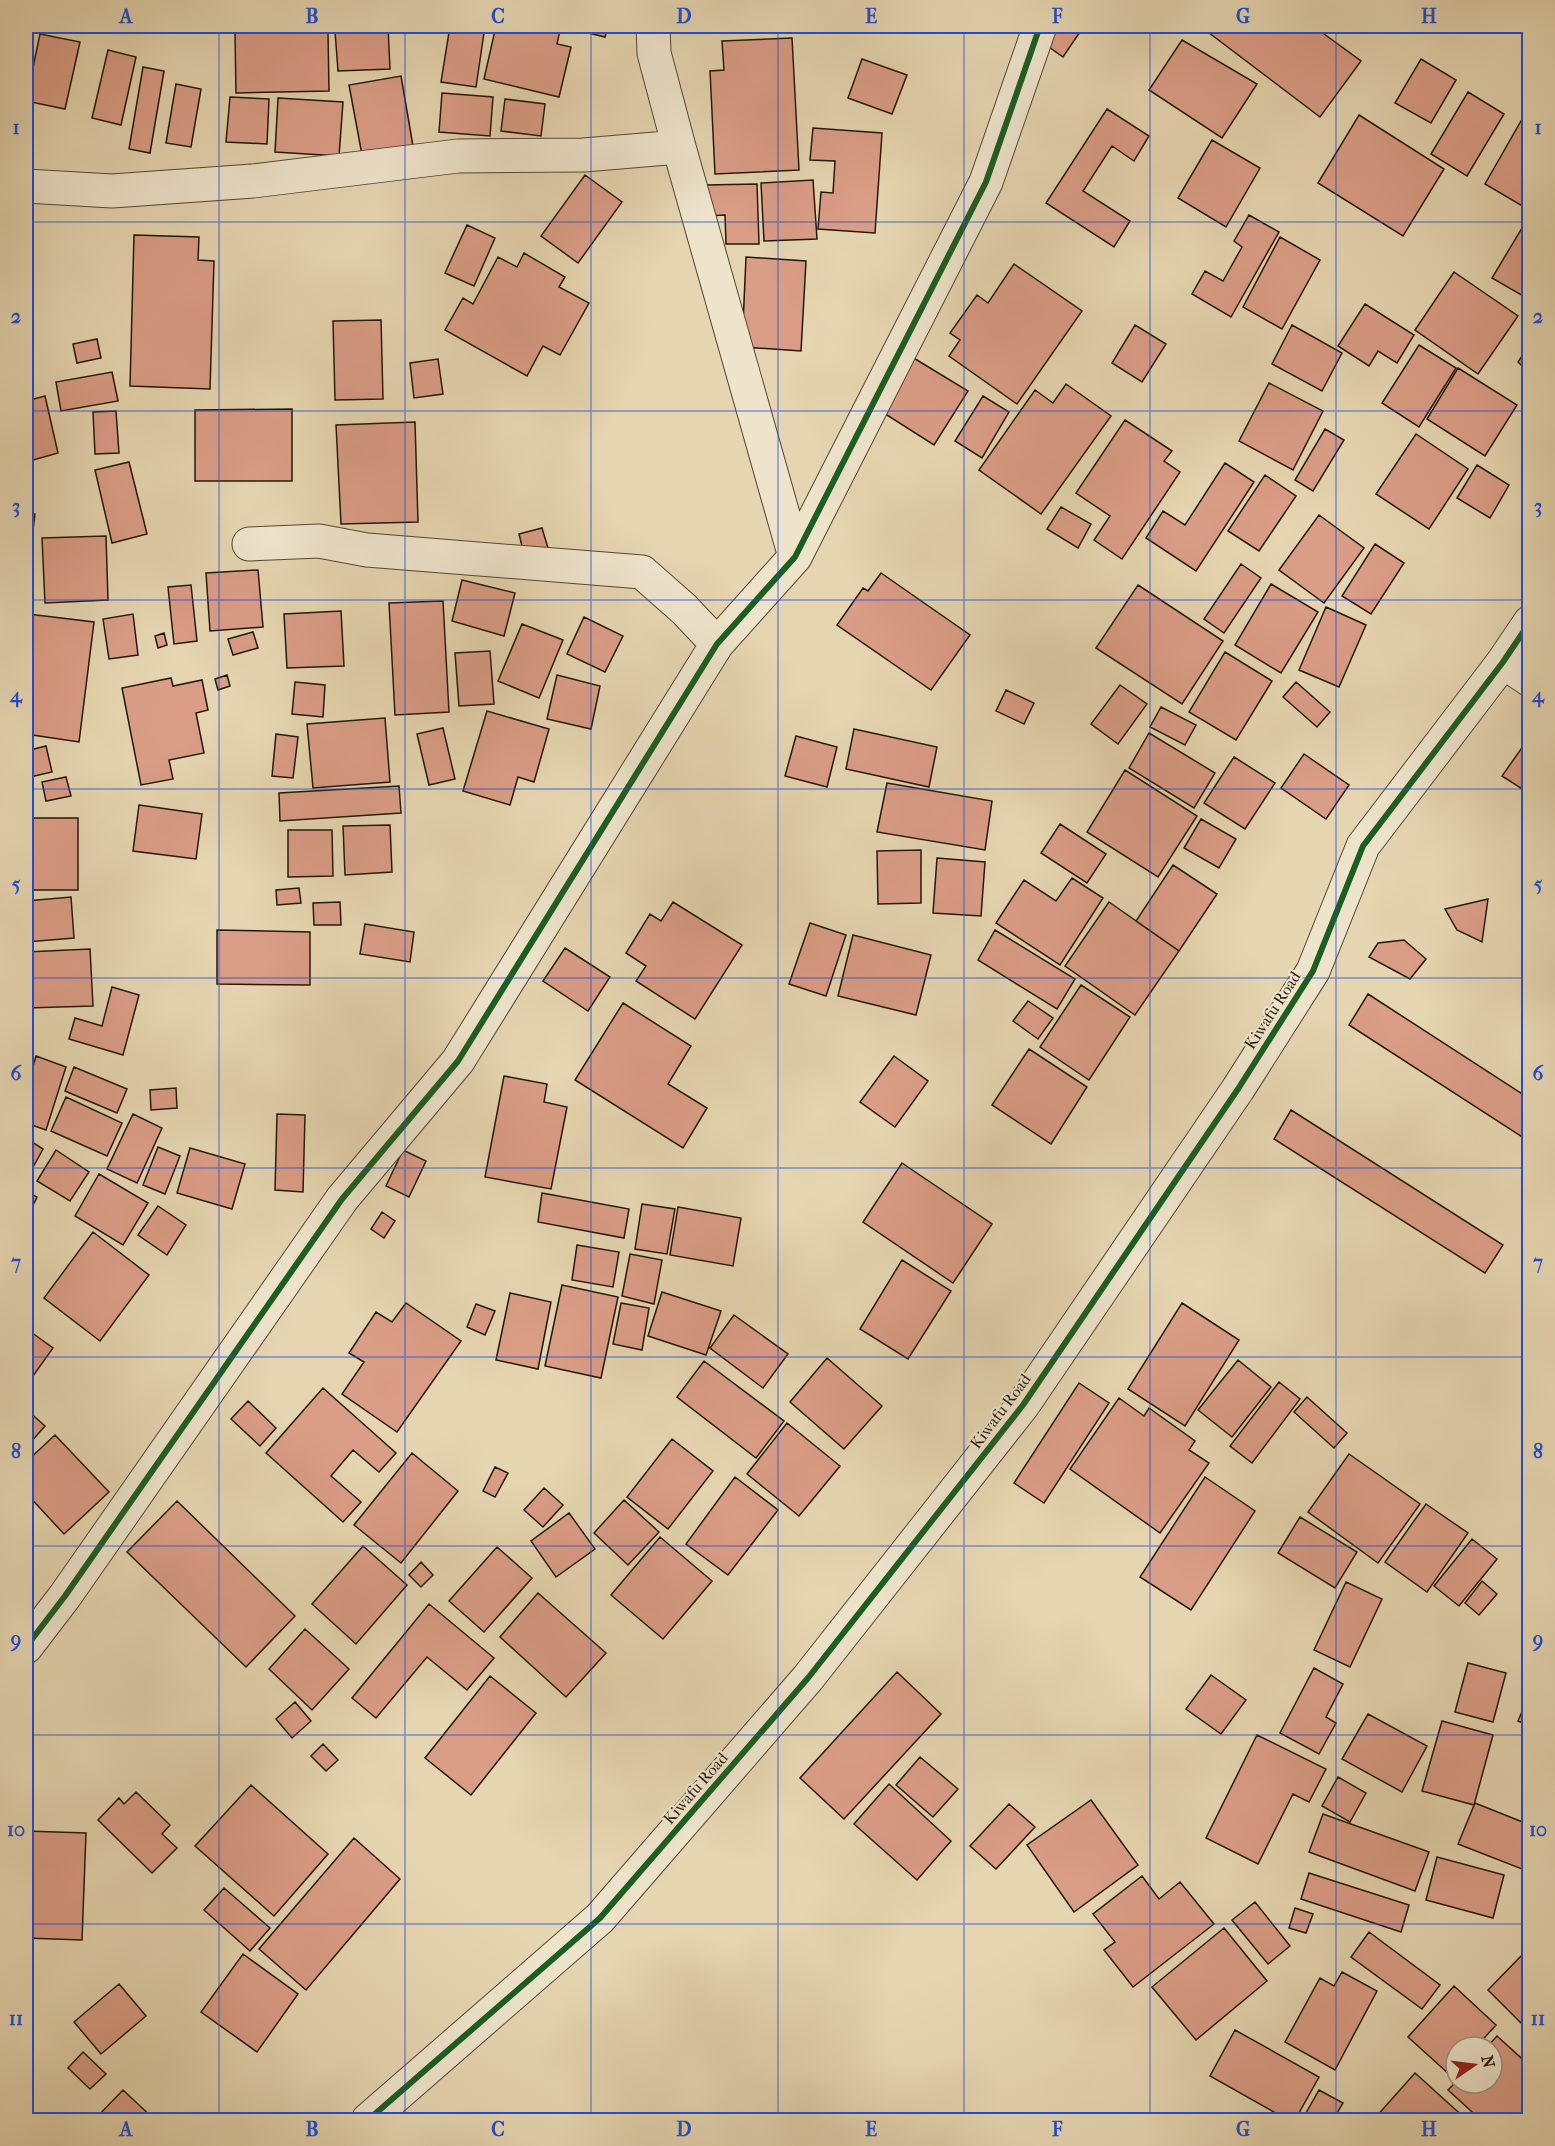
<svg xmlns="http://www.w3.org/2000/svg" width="1555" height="2146" font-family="'IM FELL French Canon',serif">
<rect width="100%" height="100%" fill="#e5d5b0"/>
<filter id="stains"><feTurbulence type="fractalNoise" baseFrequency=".00333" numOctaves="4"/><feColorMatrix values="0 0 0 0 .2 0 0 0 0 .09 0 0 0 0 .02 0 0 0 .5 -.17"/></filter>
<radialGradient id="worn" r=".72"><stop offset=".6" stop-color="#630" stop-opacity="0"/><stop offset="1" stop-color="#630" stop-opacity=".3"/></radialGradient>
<path fill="#da9d86" stroke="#231709" stroke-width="1.5" d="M450 26H485L476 87 441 82Z
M496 26H539L560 30 557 44 571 47 559 97 484 79Z
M560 26H608L605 37Z
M1053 26H1084L1063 57 1042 42Z
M1200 26H1313L1361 61 1320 117Z
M1484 26H1499L1496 32Z
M388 27 390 69 338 71 335 31Z
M328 32 329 91 236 93 235 33Z
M40 34 80 42 65 109 26 101Z
M792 38 799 170 715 174 710 71 724 70 722 41Z
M1182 40 1257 84 1222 138 1149 90Z
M108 50 136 57 121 125 92 118Z
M862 59 907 75 892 114 848 98Z
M1421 59 1456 80 1431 123 1395 103Z
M143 67 164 71 150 153 129 149Z
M401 76 413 146 362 155 349 85Z
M176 84 201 89 191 147 166 143Z
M1468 92 1504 114 1467 176 1431 154Z
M442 93 493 97 490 136 439 132Z
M230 97 269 99 267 144 226 142Z
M278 98 343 102 339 156 275 152Z
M505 99 545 104 541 136 501 131Z
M1107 109 1149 136 1134 161 1112 146 1083 191 1130 221 1114 247 1046 203Z
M1359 115 1444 169 1403 236 1318 183Z
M1521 121 1530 126V196L1524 207 1485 184Z
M813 128 882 133 875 233 818 229 821 192 833 193 835 161 810 160Z
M1212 140 1260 168 1226 227 1178 198Z
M585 175 622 202 578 263 541 236Z
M813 180 817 239 764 241 761 183Z
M757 184 759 244H726L725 215 706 216 705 185Z
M1249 215 1279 232 1231 317 1192 294 1205 271 1223 281 1242 247 1234 241Z
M467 225 495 238 474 286 445 273Z
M1522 228 1530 233V300L1492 278Z
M134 235 199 237 198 260 214 261 210 389 130 386Z
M1280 237 1320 260 1282 329 1243 307Z
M524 253 565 277 559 287 589 303 560 355 543 346 527 376 445 330 463 298 473 304 498 257 517 267Z
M746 257 806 261 801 351 742 347Z
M1014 264 1082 311 1017 404 949 356 960 340 950 333 977 295 988 303Z
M1454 272 1518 316 1478 374 1415 330Z
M1365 304 1414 335 1397 363 1378 351 1369 366 1338 346Z
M381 320 383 399 335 400 333 321Z
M1135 325 1166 344 1142 382 1112 363Z
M1292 325 1342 353 1322 391 1272 364Z
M97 339 101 358 77 363 73 344Z
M1530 344V374L1518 362Z
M1419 345 1456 368 1419 427 1382 403Z
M912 357 968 391 934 445 879 410Z
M438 359 443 394 414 398 410 363Z
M1458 368 1517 405 1485 456 1427 419Z
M112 372 118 401 61 411 56 382Z
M1269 383 1323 411 1293 470 1239 441Z
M1066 384 1111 416 1041 514 979 470 1035 390 1053 403Z
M45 396 58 453 26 462V401Z
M983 396 1009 412 982 458 955 441Z
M292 409V481H195V410Z
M116 411 119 453 95 454 93 412Z
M1125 420 1172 451 1164 461 1180 472 1122 559 1094 540 1110 516 1076 493Z
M415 422 418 522 341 524 336 425Z
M1325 429 1344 440 1313 491 1295 480Z
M1416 434 1468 469 1429 529 1376 494Z
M129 462 147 534 112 543 95 470Z
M1225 463 1254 482 1196 571 1146 538 1163 511 1185 525Z
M1477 465 1509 485 1490 518 1457 498Z
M1265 475 1296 496 1259 551 1228 531Z
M1061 507 1091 524 1078 548 1047 529Z
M26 512 35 514 26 586Z
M1319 515 1364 548 1324 603 1279 570Z
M542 528 548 548 524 554 519 534Z
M106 536 108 600 45 603 42 538Z
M1375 544 1404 563 1371 614 1342 596Z
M1241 564 1261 578 1224 633 1204 619Z
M258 570 263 627 210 631 206 573Z
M881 573 970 635 931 690 837 625 863 588 868 591Z
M462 580 515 593 504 636 452 621Z
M1271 584 1318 612 1281 673 1235 645Z
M191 585 197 641 174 644 168 587Z
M1138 585 1223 641 1182 704 1096 648Z
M443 601 449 712 395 715 389 603Z
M1326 607 1366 625 1339 687 1299 670Z
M341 611 344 666 287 668 284 614Z
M28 614 94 622 79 742 26 734V637Z
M133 614 138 655 109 659 103 619Z
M584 617 623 636 605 672 567 654Z
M522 624 563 640 539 698 498 681Z
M253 632 258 648 233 655 228 639Z
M164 633 167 645 158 648 155 636Z
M490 651 494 704 459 706 455 653Z
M1225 652 1272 681 1236 740 1189 712Z
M227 675 230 686 218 690 215 679Z
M557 675 600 686 591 729 547 719Z
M171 678 173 686 202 680 208 710 196 713 204 753 169 760 173 779 141 785 122 688Z
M295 682 325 685 323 717 292 714Z
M1296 682 1330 712 1317 727 1283 697Z
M1120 685 1147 704 1118 744 1091 724Z
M1006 690 1034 703 1024 724 996 711Z
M1161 707 1196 725 1185 745 1150 727Z
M487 711 549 729 534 782 518 777 510 805 463 791Z
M385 718 390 782 313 788 307 724Z
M443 728 455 779 429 785 417 734Z
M854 729 937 747 929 787 846 769Z
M1149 733 1215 773 1194 808 1129 768Z
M276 734 298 737 293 778 272 776Z
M796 736 837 747 827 787 785 776Z
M1526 742 1530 745V794L1502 776Z
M46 746 52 772 30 777 26 751Z
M1304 754 1349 785 1326 819 1281 788Z
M1234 757 1275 783 1245 829 1204 803Z
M1125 770 1197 816 1158 877 1087 832Z
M66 777 71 796 46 801 42 782Z
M887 783 992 801 985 850 877 832Z
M399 786 401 813 280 821 279 793Z
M139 805 202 814 196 859 133 851Z
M31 818H78V890H31Z
M1201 819 1236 839 1219 868 1184 848Z
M1060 824 1106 854 1087 883 1041 853Z
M390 825 392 872 345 875 343 826Z
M288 830H332L333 876 288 877Z
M921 850V903L878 904 877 851Z
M937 858 985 862 981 916 933 913Z
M1173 865 1217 894 1179 951 1136 921Z
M1072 878 1103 898 1060 965 996 923 1024 880 1056 901Z
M299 888 301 903 277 905 276 890Z
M71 897 74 938 26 942V901Z
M1488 899 1482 942 1457 930 1445 909Z
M340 902 341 925H314L313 903Z
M673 902 742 945 695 1019 636 981 646 966 626 953 650 914 661 921Z
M1109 902 1179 951 1135 1015 1065 966Z
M810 923 846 935 826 996 789 984Z
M365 924 414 932 410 962 360 954Z
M217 930 310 932V985L217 984Z
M995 930 1075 979 1057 1009 978 960Z
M853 935 931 955 916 1015 838 996Z
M1404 940 1426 959 1410 979 1369 957 1378 943Z
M565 948 610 977 588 1011 543 981Z
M90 949 93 1006 26 1008V952Z
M1081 985 1130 1017 1089 1080 1040 1047Z
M112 987 139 995 123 1055 69 1039 75 1018 102 1026Z
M1368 994 1530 1099V1142L1349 1025Z
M1028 1001 1053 1018 1038 1039 1013 1021Z
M623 1003 691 1046 668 1084 707 1108 683 1148 575 1080Z
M1029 1049 1087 1087 1051 1144 992 1105Z
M36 1056 66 1067 46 1130 26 1123V1090Z
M894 1056 928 1081 895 1127 860 1102Z
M74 1067 127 1089 117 1113 65 1091Z
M504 1076 547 1084 544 1102 567 1107 551 1189 485 1177Z
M176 1088 177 1108 151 1110 150 1090Z
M66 1097 122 1123 107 1156 51 1131Z
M1291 1110 1503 1245 1485 1273 1274 1139Z
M133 1114 162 1128 137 1183 107 1169Z
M277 1114 305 1115 303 1192 275 1190Z
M26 1138 43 1149 26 1180Z
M158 1147 180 1156 165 1194 143 1185Z
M190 1148 245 1164 232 1209 177 1193Z
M56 1150 89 1172 70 1201 37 1181Z
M403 1150 426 1161 409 1197 386 1186Z
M902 1163 992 1224 953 1283 863 1222Z
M99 1174 148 1203 123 1245 75 1216Z
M26 1191 37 1197 26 1220Z
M542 1193 629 1209 624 1238 538 1222Z
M642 1204 675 1209 667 1254 635 1249Z
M158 1206 186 1225 167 1255 138 1235Z
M678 1207 741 1218 733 1266 670 1255Z
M382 1212 395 1221 384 1238 371 1229Z
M93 1232 149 1275 100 1341 44 1298Z
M577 1245 619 1252 613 1287 572 1280Z
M630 1254 662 1260 654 1304 622 1296Z
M902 1260 951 1291 908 1359 860 1329Z
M562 1285 618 1297 601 1378 545 1366Z
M662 1292 721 1311 706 1355 648 1336Z
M510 1293 551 1302 538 1369 496 1360Z
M406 1303 461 1341 397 1432 342 1394 364 1362 349 1353 376 1312 392 1322Z
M621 1303 649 1308 642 1350 613 1344Z
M1182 1303 1239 1340 1185 1426 1128 1389Z
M476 1304 495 1311 485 1335 467 1327Z
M734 1315 788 1354 763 1388 710 1348Z
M28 1330 53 1348 33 1376 26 1371V1333Z
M827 1358 882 1406 844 1449 790 1402Z
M1238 1360 1271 1387 1232 1437 1198 1410Z
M704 1361 784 1421 756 1458 677 1397Z
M1279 1382 1300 1399 1252 1463 1230 1446Z
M1079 1383 1109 1403 1044 1503 1014 1483Z
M323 1388 396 1453 379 1472 353 1450 331 1476 361 1502 343 1522 266 1453Z
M1307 1397 1347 1433 1334 1448 1294 1412Z
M1119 1398 1144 1416 1149 1408 1195 1441 1189 1450 1209 1463 1160 1533 1070 1469Z
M248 1401 276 1428 260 1446 231 1419Z
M26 1409 45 1426 30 1443 26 1440Z
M787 1423 840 1466 799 1516 747 1474Z
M55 1435 109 1492 64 1534 26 1493V1462Z
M672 1439 713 1471 668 1529 627 1497Z
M412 1453 458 1491 401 1563 354 1525Z
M1349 1454 1420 1504 1378 1563 1308 1512Z
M495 1467 508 1473 495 1497 483 1491Z
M735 1477 778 1510 728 1575 686 1544Z
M1205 1477 1255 1511 1191 1610 1140 1577Z
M544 1488 563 1505 543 1527 524 1510Z
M624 1500 659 1532 628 1565 594 1533Z
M177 1501 295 1616 246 1667 127 1552Z
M1426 1504 1468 1533 1427 1592 1385 1562Z
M569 1513 595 1549 556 1577 531 1541Z
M1300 1517 1357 1552 1335 1588 1278 1553Z
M660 1537 712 1581 663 1639 611 1595Z
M1472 1539 1497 1559 1459 1606 1434 1586Z
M363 1546 407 1585 356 1644 312 1604Z
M497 1547 532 1578 484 1632 449 1601Z
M421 1562 433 1575 421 1587 409 1575Z
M1482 1581 1497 1594 1479 1615 1465 1603Z
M1346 1582 1382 1599 1350 1667 1314 1650Z
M538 1593 606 1653 566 1697 500 1637Z
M429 1604 494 1658 467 1690 427 1657 376 1718 352 1698Z
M305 1629 349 1669 312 1710 269 1669Z
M1468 1663 1506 1673 1493 1722 1455 1712Z
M1314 1668 1343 1684 1326 1717 1336 1723 1319 1754 1280 1733Z
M897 1672 941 1714 844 1819 800 1778Z
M1211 1675 1246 1700 1221 1734 1186 1709Z
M490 1676 536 1713 471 1795 425 1758Z
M1530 1693V1726L1518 1721Z
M295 1702 311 1721 292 1738 276 1719Z
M1368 1714 1427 1746 1402 1792 1342 1759Z
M1442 1721 1493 1735 1474 1805 1422 1791Z
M1257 1735 1326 1769 1309 1802 1293 1794 1258 1864 1206 1838Z
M323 1744 338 1760 326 1771 311 1756Z
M920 1757 958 1789 933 1817 896 1785Z
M1338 1777 1366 1793 1350 1822 1322 1806Z
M889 1784 951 1841 917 1880 854 1824Z
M251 1785 328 1854 274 1916 195 1846Z
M136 1792 170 1825 162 1834 177 1848 152 1873 98 1820 119 1798 124 1804Z
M1091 1800 1138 1865 1074 1912 1027 1845Z
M1475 1803 1530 1825V1872L1458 1844Z
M1009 1804 1035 1827 996 1869 970 1846Z
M1323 1814 1429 1852 1415 1891 1309 1852Z
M26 1831 86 1833 82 1940 26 1938Z
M354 1838 400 1879 306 1990 259 1949Z
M1437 1857 1504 1875 1493 1918 1426 1900Z
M1309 1873 1409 1905 1401 1932 1301 1899Z
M1142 1876 1159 1899 1180 1882 1214 1924 1133 1987 1104 1950 1115 1942 1093 1914Z
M224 1888 270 1928 250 1951 204 1910Z
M1255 1902 1290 1946 1268 1964 1232 1920Z
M1295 1908 1313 1914 1306 1933 1289 1928Z
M1224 1928 1267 1981 1196 2040 1152 1987Z
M1369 1932 1440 1985 1422 2009 1351 1957Z
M243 1954 298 1994 257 2052 201 2012Z
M1523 1954 1530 1960V2032L1488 1990Z
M1342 1972 1377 1991 1335 2070 1285 2042 1320 1978 1334 1986Z
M119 1984 146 2016 101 2054 74 2022Z
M1454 1986 1496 2025 1476 2047H1456V2069L1450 2075 1408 2037Z
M1235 2030 1319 2077 1295 2120H1288L1210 2076Z
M1497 2036 1530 2066V2120H1481L1448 2090 1456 2082 1492 2083V2047H1487Z
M83 2052 106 2074 90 2089 68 2068Z
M1415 2073 1467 2120H1377L1375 2118Z
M123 2090 155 2120H94Z
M1319 2090 1343 2103 1333 2120H1302Z
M229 2113 239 2120H224Z"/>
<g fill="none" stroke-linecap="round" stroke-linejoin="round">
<g stroke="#544633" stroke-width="35">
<path id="minor" d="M653 26 654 53 679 147 795 557
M26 186 112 191 253 181 458 156 584 155 679 147
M249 544 319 541 367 550 642 572 684 609 717 644
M1503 662 1530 680
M26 1647 65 1596 342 1199 458 1061 717 644 795 557 986 182 1040 26
M368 2120 600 1918 808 1678 1023 1405 1238 1089 1313 971 1363 846 1503 662 1530 622"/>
</g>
<use href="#minor" stroke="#eee4cc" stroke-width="33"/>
<g stroke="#eee4cc" stroke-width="10">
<path id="cycleway" d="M26 1647 65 1596 342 1199 458 1061 717 644 795 557 986 182 1040 26
M368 2120 600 1918 808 1678 1023 1405 1238 1089 1313 971 1363 846 1503 662 1530 622"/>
</g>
<use href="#cycleway" stroke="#1b5e20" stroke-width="6"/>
</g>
<path fill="none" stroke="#1d4ed8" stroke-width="1.5" stroke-opacity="0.55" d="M219 26V2120M405 26V2120M591 26V2120M778 26V2120M964 26V2120M1150 26V2120M1336 26V2120M26 222H1530M26 411H1530M26 600H1530M26 789H1530M26 978H1530M26 1168H1530M26 1357H1530M26 1546H1530M26 1735H1530M26 1924H1530"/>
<g text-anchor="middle" stroke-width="4.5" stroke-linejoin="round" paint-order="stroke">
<g font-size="16" fill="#231709" stroke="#eee4cc">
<text transform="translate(1272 1010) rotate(-57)" y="6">Kiwafu Road</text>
<text transform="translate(1000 1411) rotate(-53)" y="6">Kiwafu Road</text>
<text transform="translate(695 1788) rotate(-49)" y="6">Kiwafu Road</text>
</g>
</g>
<rect width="1555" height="2146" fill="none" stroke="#e5d5b0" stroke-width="66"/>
<g transform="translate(1474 2065) rotate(76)"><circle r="28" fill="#eee4cc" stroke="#9d927e" stroke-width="1.5"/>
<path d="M0-4.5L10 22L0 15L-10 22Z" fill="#8f2418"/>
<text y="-9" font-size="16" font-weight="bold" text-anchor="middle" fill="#231709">N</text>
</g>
<rect x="33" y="33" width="1489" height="2080" fill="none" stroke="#1d4ed8" stroke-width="2"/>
<g font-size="20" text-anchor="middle" font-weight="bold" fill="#1d4ed8">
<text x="126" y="23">A</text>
<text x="312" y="23">B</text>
<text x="498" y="23">C</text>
<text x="684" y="23">D</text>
<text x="871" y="23">E</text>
<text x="1057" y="23">F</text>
<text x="1243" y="23">G</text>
<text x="1429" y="23">H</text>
<text x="16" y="134">1</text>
<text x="1538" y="134">1</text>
<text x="16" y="323">2</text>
<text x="1538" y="323">2</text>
<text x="16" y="513">3</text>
<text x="1538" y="513">3</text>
<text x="16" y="702">4</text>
<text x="1538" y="702">4</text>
<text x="16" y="891">5</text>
<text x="1538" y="891">5</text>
<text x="16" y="1080">6</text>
<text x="1538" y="1080">6</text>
<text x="16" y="1269">7</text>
<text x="1538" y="1269">7</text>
<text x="16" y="1458">8</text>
<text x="1538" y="1458">8</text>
<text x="16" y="1647">9</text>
<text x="1538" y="1647">9</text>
<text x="16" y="1836">10</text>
<text x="1538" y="1836">10</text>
<text x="16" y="2025">11</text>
<text x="1538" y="2025">11</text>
<text x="126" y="2136">A</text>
<text x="312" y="2136">B</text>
<text x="498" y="2136">C</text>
<text x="684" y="2136">D</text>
<text x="871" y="2136">E</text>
<text x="1057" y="2136">F</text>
<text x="1243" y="2136">G</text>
<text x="1429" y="2136">H</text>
</g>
<rect width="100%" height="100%" filter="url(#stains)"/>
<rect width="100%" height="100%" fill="url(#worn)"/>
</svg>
